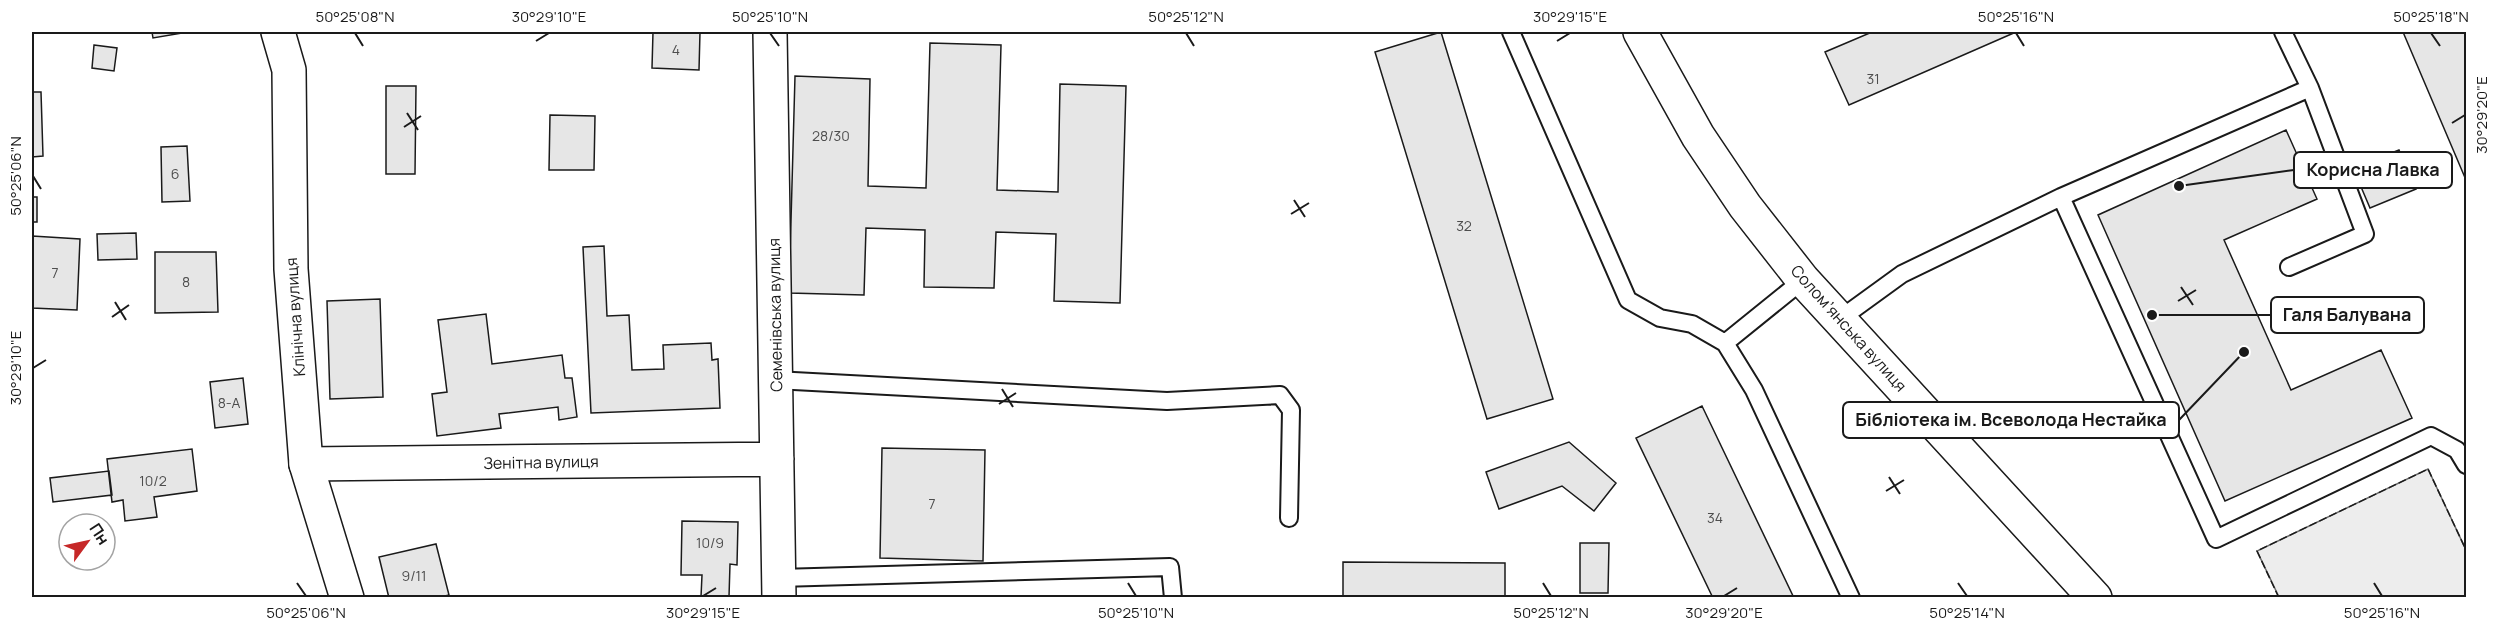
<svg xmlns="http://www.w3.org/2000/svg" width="2498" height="629" font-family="Manrope,sans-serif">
<rect width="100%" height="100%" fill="#fff"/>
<path fill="#ededed" stroke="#6a6a6a" stroke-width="1.5" d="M2428 469 2466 550V597H2279L2257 551Z"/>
<path fill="#e6e6e6" stroke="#1a1a1a" stroke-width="1.5" d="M152 32H188L153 38Z
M653 32H700L699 70 652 68Z
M1441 32 1553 399 1487 419 1375 52Z
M1872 32H2016L1849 105 1825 52Z
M2403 32H2466V180Z
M930 43 1001 45 997 190 1058 192 1060 84 1126 86 1120 303 1054 301 1056 234 996 232 994 288 924 287 925 230 866 228 864 295 789 293 795 76 870 79 868 186 926 188Z
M94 45 117 48 114 71 92 68Z
M386 86H416L415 174H386Z
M32 92H41L43 156 32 157Z
M550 115 595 116 594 170H549Z
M2286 130 2317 199 2224 240 2291 390 2381 350 2412 418 2225 501 2098 215Z
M187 146 190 201 162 202 161 147Z
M2399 150 2416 189 2370 208 2353 168Z
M32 197H37V222H32Z
M136 233 137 259 98 260 97 234Z
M32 236 80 239 77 310 32 308Z
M604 246 607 316 629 315 632 370 664 369 663 345 711 343 712 360 718 359 720 408 591 413 583 247Z
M155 252H216L218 312 155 313Z
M380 299 383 397 330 399 327 301Z
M486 314 492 364 562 355 565 378H572L577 417 559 420 558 407 499 414 501 428 437 436 432 394 447 392 438 320Z
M243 378 248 424 215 428 210 382Z
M1702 406 1794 598H1713L1636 438Z
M1569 442 1616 483 1594 511 1562 486 1499 509 1486 472Z
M882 448 985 450 983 561 880 558Z
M192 449 197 491 154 497 157 517 125 521 123 500 112 502 107 459Z
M109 471 112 495 53 502 50 478Z
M682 521 738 522 737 565 730 564 729 597H701L702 575H681Z
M1580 543H1609L1608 593H1580Z
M436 544 449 595 437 598H389L379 557Z
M1343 562 1505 563V598H1343Z"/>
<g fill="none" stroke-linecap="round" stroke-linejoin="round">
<g stroke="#1a1a1a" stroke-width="20">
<path id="service" d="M1511 32 1628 300 1660 318 1692 324 1725 343 1754 390 1851 598
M2061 197 2216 539 2431 436 2457 450 2466 465
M2289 267 2365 234 2310 88
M1840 319 1902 274 2061 197 2310 88 2283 32
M1725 343 1803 280
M775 380 1167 401 1280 395 1291 410 1289 518
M779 578 1170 567 1173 598"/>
</g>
<g stroke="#1a1a1a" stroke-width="36">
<path id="minor" d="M770 32 779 598
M306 464 777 459"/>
</g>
<g stroke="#1a1a1a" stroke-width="36">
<path id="tertiary" d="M278 32 289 70 291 269 306 464 347 598"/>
</g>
<g stroke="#1a1a1a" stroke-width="36">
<path id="secondary" d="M1640 32 1698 136 1745 206 1803 280 2095 598"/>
</g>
<use href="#service" stroke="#fff" stroke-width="16"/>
<use href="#minor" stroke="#fff" stroke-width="33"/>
<use href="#tertiary" stroke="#fff" stroke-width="33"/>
<use href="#secondary" stroke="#fff" stroke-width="33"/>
<path stroke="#1a1a1a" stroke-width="1.5" stroke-dasharray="8 3" stroke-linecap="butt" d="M2279 598 2257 551 2428 469 2466 550"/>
</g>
<path fill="none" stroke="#1a1a1a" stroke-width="2" d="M355 33 363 46M770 33 779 46M1186 33 1194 46M2016 33 2024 46M2431 33 2440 46M536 41 549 33M1557 41 1570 33M407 113 418 130M2452 123 2465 115M404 127 421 116M33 176 41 189M1294 200 1305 217M1291 214 1309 203M2181 287 2193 305M2178 301 2196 290M115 302 126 320M112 317 129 305M33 368 46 360M1002 389 1013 407M999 404 1016 393M1889 477 1900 494M1886 491 1904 480M297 583 306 596M1128 583 1136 596M1543 583 1551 596M1958 583 1967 596M2374 583 2382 596M703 596 716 588M1724 596 1737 588"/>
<g text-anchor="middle" stroke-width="4.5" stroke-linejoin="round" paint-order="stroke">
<g font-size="14" fill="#4d4d4d">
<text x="676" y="55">4</text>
<text x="1873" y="84">31</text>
<text x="831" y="141">28/30</text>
<text x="175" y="179">6</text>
<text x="1464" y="231">32</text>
<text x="55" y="278">7</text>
<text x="186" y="287">8</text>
<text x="229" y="408">8-А</text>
<text x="153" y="486">10/2</text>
<text x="932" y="509">7</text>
<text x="1715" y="523">34</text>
<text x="710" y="548">10/9</text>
<text x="414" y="581">9/11</text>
</g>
<g font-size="16" fill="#1a1a1a" stroke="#fff">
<text transform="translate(775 315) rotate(-91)" y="6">Семенівська вулиця</text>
<text transform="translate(295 317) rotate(-94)" y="6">Клінічна вулиця</text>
<text transform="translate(1849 328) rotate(48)" y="6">Соломʼянська вулиця</text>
<text transform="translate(541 462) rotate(-1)" y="6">Зенітна вулиця</text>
</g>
</g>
<path fill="none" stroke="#1a1a1a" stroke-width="2" d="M2179 186L2294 170M2152 315L2271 315M2244 352L2179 420"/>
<g fill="#1a1a1a" stroke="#fff" stroke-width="2">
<circle cx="2179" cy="186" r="6"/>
<circle cx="2152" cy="315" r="6"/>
<circle cx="2244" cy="352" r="6"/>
</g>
<g fill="#fff" stroke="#1a1a1a" stroke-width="2">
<rect x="2294" y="152" width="158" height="36" rx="6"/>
<rect x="2271" y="297" width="153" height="36" rx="6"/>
<rect x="1843" y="402" width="336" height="36" rx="6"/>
</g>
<g font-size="18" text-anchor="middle" font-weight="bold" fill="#1a1a1a">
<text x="2373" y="176">Корисна Лавка</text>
<text x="2347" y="321">Галя Балувана</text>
<text x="2011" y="426">Бібліотека ім. Всеволода Нестайка</text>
</g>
<rect width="2498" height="629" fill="none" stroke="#ffffff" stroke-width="66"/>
<g transform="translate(87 542) rotate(57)"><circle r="28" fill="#ffffff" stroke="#a3a3a3" stroke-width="1.5"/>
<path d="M0-4.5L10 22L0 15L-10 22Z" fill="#c62828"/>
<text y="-9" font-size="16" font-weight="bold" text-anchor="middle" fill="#1a1a1a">Пн</text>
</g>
<rect x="33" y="33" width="2432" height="563" fill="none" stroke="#1a1a1a" stroke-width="2"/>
<g font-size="15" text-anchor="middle" fill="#1a1a1a">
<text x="355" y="22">50°25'08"N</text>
<text x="549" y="22">30°29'10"E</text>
<text x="770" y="22">50°25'10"N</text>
<text x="1186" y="22">50°25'12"N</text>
<text x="1570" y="22">30°29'15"E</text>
<text x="2016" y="22">50°25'16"N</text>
<text x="2431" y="22">50°25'18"N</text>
<text transform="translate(2482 115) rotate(-90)" y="5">30°29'20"E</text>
<text transform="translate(16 176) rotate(-90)" y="5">50°25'06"N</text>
<text transform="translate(16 368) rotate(-90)" y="5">30°29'10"E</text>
<text x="306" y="618">50°25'06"N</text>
<text x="703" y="618">30°29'15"E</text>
<text x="1136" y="618">50°25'10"N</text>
<text x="1551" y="618">50°25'12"N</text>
<text x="1724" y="618">30°29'20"E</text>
<text x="1967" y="618">50°25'14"N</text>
<text x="2382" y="618">50°25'16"N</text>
</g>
</svg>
